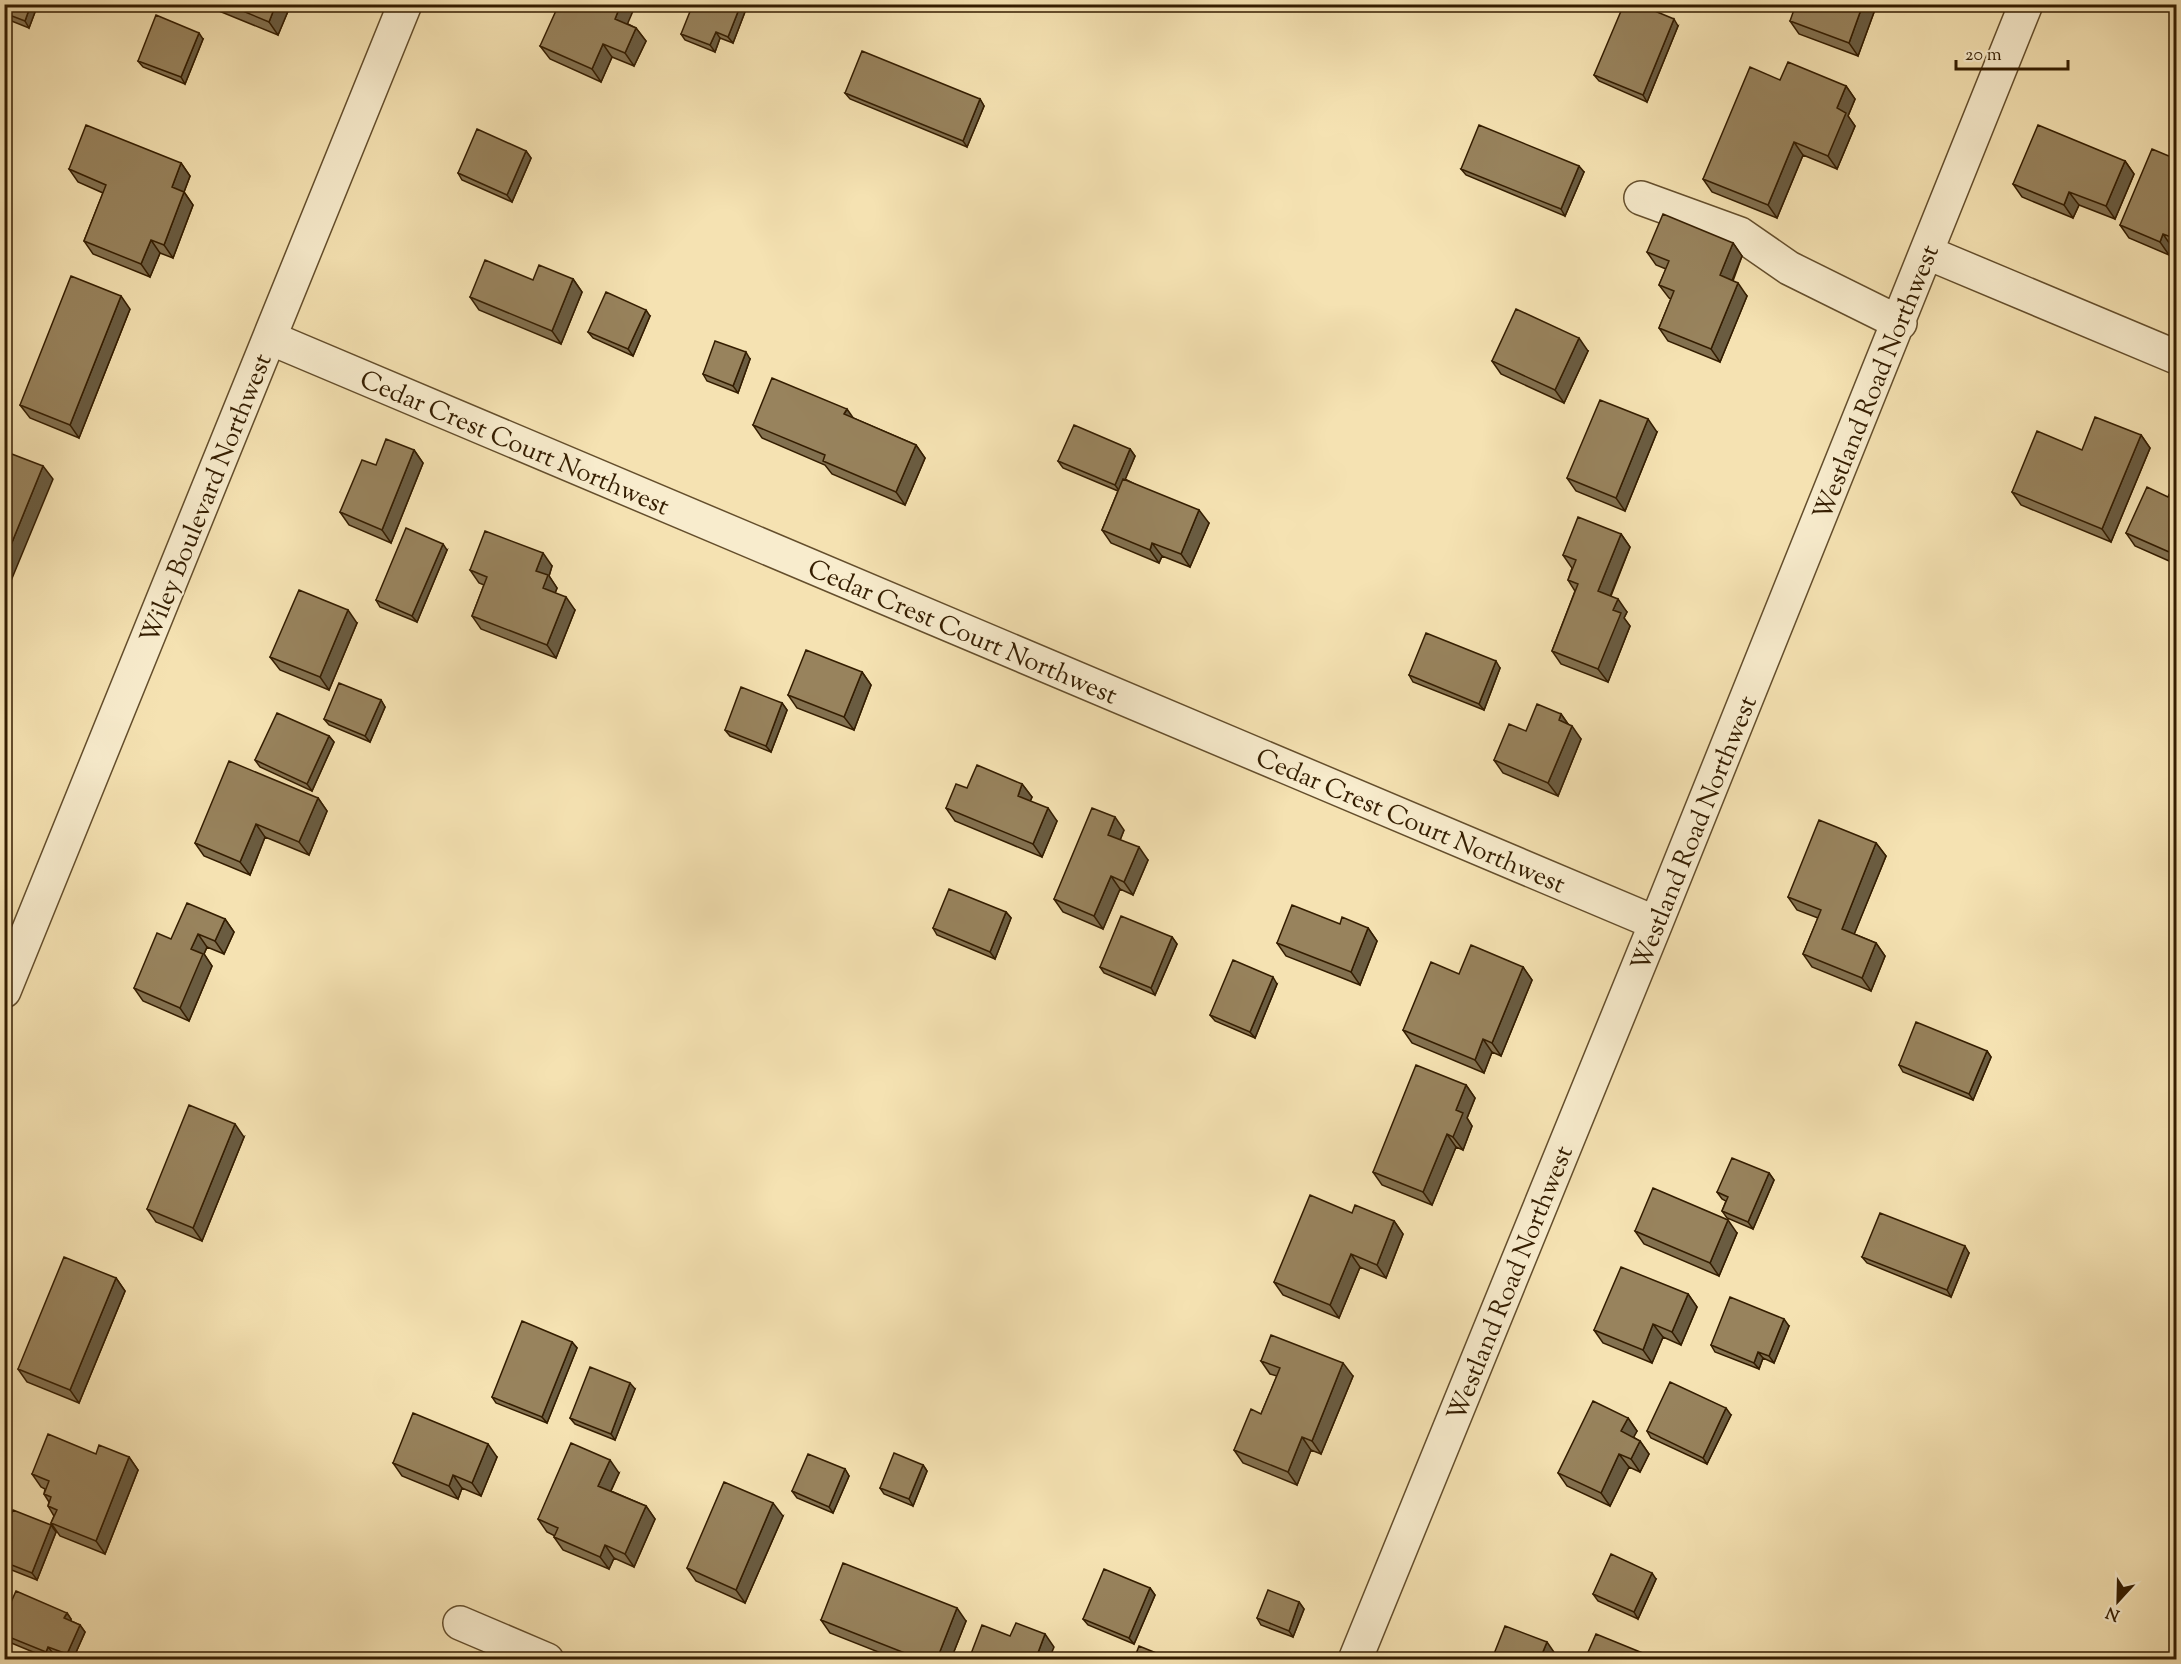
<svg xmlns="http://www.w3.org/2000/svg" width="2181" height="1664" font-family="'Sorts Mill Goudy',serif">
<rect width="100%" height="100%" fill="#f5e2b2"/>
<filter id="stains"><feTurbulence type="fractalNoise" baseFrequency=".00333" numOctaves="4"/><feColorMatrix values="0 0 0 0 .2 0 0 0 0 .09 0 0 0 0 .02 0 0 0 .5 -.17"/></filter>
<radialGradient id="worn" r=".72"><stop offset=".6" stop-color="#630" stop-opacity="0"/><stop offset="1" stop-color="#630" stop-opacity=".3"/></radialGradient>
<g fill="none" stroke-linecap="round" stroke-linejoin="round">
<g stroke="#644e2c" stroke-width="36">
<path id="minor" d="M1641 198 1740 234 1789 268 1900 323
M1928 253 2176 357
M270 338 1656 923
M4 991 405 4
M460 1623 547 1660
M1355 1660 1656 923 2026 4"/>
</g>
<use href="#minor" stroke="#f8eccd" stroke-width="33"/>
</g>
<path fill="#837150" stroke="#341d00" stroke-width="1.5" d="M4 4H38L29 28 4 18Z
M208 4H291L278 35 209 7Z
M748 4 733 43 720 38 715 52 685 40 681 34Z
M1877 4 1858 56 1799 34 1790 21Z
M628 24 636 28 646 41 634 66 612 57 601 82 550 59 540 46Z
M1678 26 1647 102 1599 81 1594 75Z
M203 39 185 84 143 67 138 61Z
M1780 80 1846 86 1855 99 1848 116 1855 126 1837 169 1803 155 1777 218 1712 192 1703 179Z
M845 93 980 99 984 106 967 147 850 99Z
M526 151 531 158 512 202 462 180 458 173Z
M2176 159V248L2172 247 2169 255 2129 238 2120 225Z
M2125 161 2134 174 2115 219 2079 205 2073 218 2022 197 2013 184Z
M181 163 190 176 184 192 193 205 173 258 160 253 150 277 93 254 84 241 103 193 78 182 69 169Z
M1461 169 1584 172 1565 216 1466 175Z
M1733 243 1742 256 1733 281 1747 296 1720 362 1668 341 1659 328 1671 299 1669 298 1659 285 1666 269 1656 265 1647 252Z
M573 279 582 292 561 344 479 310 470 297 533 280Z
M130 309 79 438 30 418 20 405Z
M650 316 633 356 593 338 588 332Z
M1588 351 1564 403 1501 374 1492 361Z
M750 359 738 393 707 381 703 374Z
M853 418 916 445 925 458 905 505 832 474 825 465 762 438 753 425Z
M1657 432 1625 511 1576 491 1567 478Z
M2141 435 2150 448 2111 542 2021 505 2012 492 2082 450Z
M1130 449 1135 456 1125 479 1209 523 1190 567 1162 556 1159 563 1111 543 1102 530 1118 491 1063 468 1058 461Z
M414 450 423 463 391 543 349 525 340 512 376 465Z
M2176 483V564L2135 546 2126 533 2168 497Z
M1621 534 1630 547 1611 596 1627 612 1624 618 1630 626 1608 682 1561 664 1552 651 1575 591 1568 580 1572 568 1563 555Z
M447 550 417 622 380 607 376 600Z
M552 566 549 576 557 588 555 593 575 610 556 658 481 629 472 616 484 585 479 583 470 570Z
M357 623 329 690 280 670 270 657Z
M1500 668 1484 710 1413 682 1409 675Z
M862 672 871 685 854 730 797 708 788 695Z
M381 700 385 707 370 742 329 725 324 719Z
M782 703 787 710 771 752 730 736 725 730Z
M1561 714 1568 724 1581 739 1558 796 1503 773 1494 760 1526 731Z
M329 736 334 742 312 791 260 767 255 760Z
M1022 784 1032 797 1030 801 1057 821 1042 857 955 821 946 808 967 788Z
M318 798 327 811 309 855 265 837 250 875 204 856 195 843Z
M1124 830 1120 840 1148 860 1133 895 1120 889 1103 929 1063 912 1054 899Z
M1876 843 1886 856 1854 934 1876 943 1885 956 1871 991 1812 967 1803 954 1818 918 1797 910 1788 897Z
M1006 912 1011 918 995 959 937 935 933 928Z
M225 919 234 932 224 954 207 947 204 954 212 966 189 1021 143 1001 134 988 171 939Z
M1340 924 1368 928 1377 941 1360 985 1286 956 1277 943Z
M1172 937 1177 944 1155 995 1104 973 1100 967Z
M1523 967 1532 980 1501 1056 1492 1052 1484 1073 1412 1043 1403 1030 1459 974Z
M1277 984 1255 1038 1215 1021 1210 1015Z
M1987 1051 1991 1057 1973 1100 1903 1072 1899 1065Z
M1466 1085 1475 1098 1467 1118 1472 1126 1463 1150 1456 1147 1432 1205 1382 1185 1373 1172Z
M244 1137 202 1241 156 1222 147 1209Z
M1769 1173 1774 1180 1753 1229 1727 1218 1722 1211 1726 1201 1722 1199 1717 1192Z
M1352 1213 1394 1221 1403 1234 1386 1278 1360 1267 1339 1318 1283 1295 1274 1282Z
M1635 1231 1737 1233 1719 1276 1644 1244Z
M1969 1253 1951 1297 1867 1263 1862 1257Z
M116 1278 125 1291 79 1403 27 1382 18 1369Z
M1688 1294 1697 1307 1681 1345 1663 1337 1652 1363 1603 1343 1594 1330Z
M1789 1326 1774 1363 1763 1358 1759 1369 1715 1352 1711 1345Z
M572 1342 577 1348 547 1423 496 1403 492 1397Z
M1261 1361 1353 1376 1321 1454 1311 1450 1297 1485 1243 1463 1234 1450 1261 1414 1277 1376 1270 1374Z
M635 1389 615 1440 575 1424 570 1418Z
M1731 1415 1707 1464 1651 1438 1647 1431Z
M1628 1418 1637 1431 1633 1437 1640 1441 1649 1454 1640 1472 1629 1467 1610 1506 1567 1486 1558 1473Z
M96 1454 129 1457 138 1470 105 1554 60 1536 51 1523 54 1516 48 1506 49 1502 44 1494 45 1489 41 1487 32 1474Z
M497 1457 481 1496 462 1488 458 1499 402 1476 393 1463Z
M923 1465 927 1471 913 1506 884 1494 880 1488Z
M845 1469 849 1476 833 1513 797 1498 792 1491Z
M619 1473 611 1491 646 1506 655 1519 634 1567 614 1558 609 1569 563 1550 554 1537 555 1536 547 1532 538 1519Z
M783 1516 745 1603 696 1581 687 1568Z
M51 1525 56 1532 37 1580 4 1567V1532Z
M1656 1579 1638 1619 1598 1601 1593 1594Z
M1150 1588 1155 1595 1134 1644 1088 1625 1083 1619Z
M1299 1602 1304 1609 1293 1637 1261 1625 1257 1618Z
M67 1613 71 1619V1621L80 1625 85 1632 73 1659H69L53 1653 50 1659 4 1640V1618Z
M821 1620 966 1621 951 1659H896L830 1633Z"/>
<path fill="#6a5c41" stroke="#341d00" stroke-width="1.5" d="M31 4H38L29 28 25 21Z
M276 4H291L278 35 269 22Z
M621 4H636L624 32 615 19Z
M741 4H748L733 43 728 37Z
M1863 4H1877L1858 56 1849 43Z
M1674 19 1678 26 1647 102 1643 95Z
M636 28 646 41 634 66 625 53Z
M716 32 720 38 715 52 710 45Z
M199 33 203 39 185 84 181 77Z
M603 44 612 57 601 82 592 69Z
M1846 86 1855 99 1848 116 1855 126 1837 169 1828 156 1837 108Z
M980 99 984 106 967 147 963 141Z
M1794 142 1803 155 1777 218 1768 205Z
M526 151 531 158 512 202 507 195Z
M2125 161 2134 174 2115 219 2106 206Z
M181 163 190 176 181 200 172 187Z
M1579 166 1584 172 1565 216 1561 209Z
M184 192 193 205 173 258 164 245Z
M2069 192 2079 205 2073 218 2064 205Z
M2163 234 2172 247 2169 255 2160 242Z
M151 240 160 253 150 277 141 264Z
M1733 243 1742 256 1729 288 1720 275Z
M573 279 582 292 561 344 552 331Z
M1738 283 1747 296 1720 362 1711 349Z
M121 296 130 309 79 438 70 425Z
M646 310 650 316 633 356 628 349Z
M1579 338 1588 351 1564 403 1555 390Z
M746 352 750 359 738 393 733 386Z
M847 409 856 422 844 414Z
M1648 419 1657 432 1625 511 1616 498Z
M2141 435 2150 448 2111 542 2102 529Z
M916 445 925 458 905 505 896 492Z
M1130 449 1135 456 1120 492 1115 485Z
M414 450 423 463 391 543 382 530Z
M43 466 53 479 8 588 4 583V562Z
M1199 510 1209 523 1190 567 1181 554Z
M1621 534 1630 547 1607 604 1598 591Z
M1152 543 1162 556 1159 563 1150 550Z
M443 544 447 550 417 622 412 616Z
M543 553 552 566 549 576 557 588 552 601 543 588 536 571Z
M566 597 575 610 556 658 547 645Z
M1618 599 1627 612 1624 618 1630 626 1608 682 1598 669 1613 610Z
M348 610 357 623 329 690 320 677Z
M1496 661 1500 668 1484 710 1479 704Z
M862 672 871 685 854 730 844 717Z
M381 700 385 707 370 742 365 736Z
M782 703 787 710 771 752 766 746Z
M1561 714 1570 727 1559 720Z
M1572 726 1581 739 1558 796 1548 783Z
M329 736 334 742 312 791 307 784Z
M1022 784 1032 797 1027 809 1018 796Z
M318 798 327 811 309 855 299 842Z
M1048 808 1057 821 1042 857 1033 844Z
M1115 817 1124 830 1117 848 1108 835Z
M256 824 265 837 250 875 240 862Z
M1876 843 1886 856 1851 942 1842 929Z
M1139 847 1148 860 1133 895 1124 882Z
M1111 876 1120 889 1103 929 1094 916Z
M1006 912 1011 918 995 959 990 952Z
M225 919 234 932 224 954 215 941Z
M1368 928 1377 941 1360 985 1351 972Z
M198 934 207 947 204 954 212 966 189 1021 180 1008 191 949Z
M1172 937 1177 944 1155 995 1151 988Z
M1876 943 1885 956 1871 991 1862 978Z
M1523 967 1532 980 1501 1056 1492 1043Z
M1273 977 1277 984 1255 1038 1250 1032Z
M1483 1039 1492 1052 1484 1073 1475 1060Z
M1987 1051 1991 1057 1973 1100 1969 1094Z
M1466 1085 1475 1098 1467 1118 1472 1126 1463 1150 1453 1137 1456 1110Z
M235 1124 244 1137 202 1241 193 1228Z
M1447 1134 1456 1147 1432 1205 1423 1192Z
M1769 1173 1774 1180 1753 1229 1748 1222Z
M1728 1220 1737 1233 1719 1276 1710 1263Z
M1394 1221 1403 1234 1386 1278 1377 1265Z
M1965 1246 1969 1253 1951 1297 1947 1290Z
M1351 1254 1360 1267 1339 1318 1330 1305Z
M116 1278 125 1291 79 1403 70 1390Z
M1688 1294 1697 1307 1681 1345 1672 1332Z
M1784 1319 1789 1326 1774 1363 1769 1356Z
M1653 1324 1663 1337 1652 1363 1643 1350Z
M572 1342 577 1348 547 1423 542 1417Z
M1758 1352 1763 1358 1759 1369 1754 1363Z
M1343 1363 1353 1376 1321 1454 1312 1441Z
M630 1383 635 1389 615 1440 611 1434Z
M1726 1408 1731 1415 1707 1464 1703 1458Z
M1628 1418 1637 1431 1630 1444 1621 1431Z
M1302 1437 1311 1450 1297 1485 1288 1472Z
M1640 1441 1649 1454 1640 1472 1631 1459Z
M488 1444 497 1457 481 1496 472 1483Z
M1619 1454 1629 1467 1610 1506 1601 1493Z
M129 1457 138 1470 105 1554 96 1541Z
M610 1460 619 1473 607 1499 598 1486Z
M923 1465 927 1471 913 1506 909 1499Z
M845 1469 849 1476 833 1513 829 1507Z
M453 1475 462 1488 458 1499 449 1486Z
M773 1503 783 1516 745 1603 736 1590Z
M646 1506 655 1519 634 1567 625 1554Z
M51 1525 56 1532 37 1580 32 1573Z
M605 1545 614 1558 609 1569 600 1557Z
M1652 1573 1656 1579 1638 1619 1634 1612Z
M1150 1588 1155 1595 1134 1644 1129 1638Z
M1299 1602 1304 1609 1293 1637 1289 1631Z
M957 1608 966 1621 951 1659H937Z
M67 1613 71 1619 69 1625 64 1618Z
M80 1625 85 1632 73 1659H71L67 1654Z
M1045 1634 1054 1647 1049 1659H1037L1036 1658Z
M1547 1642 1556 1655 1554 1659H1540Z
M48 1647 53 1653 50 1659 46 1652Z"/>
<path fill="#98835d" stroke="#341d00" stroke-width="1.5" d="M4 4H31L25 21 4 13Z
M226 4H276L269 22Z
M559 4H621L615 19 636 28 625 53 603 44 592 69 540 46Z
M693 4H741L728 37 716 32 710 45 681 34Z
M1624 4H1638L1674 19 1643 95 1594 75Z
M1796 4H1863L1849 43 1790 21Z
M156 15 199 33 181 77 138 61Z
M862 51 980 99 963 141 845 93Z
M1788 62 1846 86 1837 108 1846 113 1828 156 1794 142 1768 205 1703 179 1750 67 1780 80Z
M86 125 181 163 172 187 184 192 164 245 151 240 141 264 84 241 106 185 69 169Z
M1479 125 1579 166 1561 209 1461 169Z
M2038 125 2125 161 2106 206 2069 192 2064 205 2013 184Z
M477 129 526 151 507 195 458 173Z
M2152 149 2176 159V239L2163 234 2160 242 2120 225Z
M1663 214 1733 243 1720 275 1738 283 1711 349 1659 328 1674 291 1659 285 1669 261 1647 252Z
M485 260 533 280 539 265 573 279 552 331 470 297Z
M71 276 121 296 70 425 20 405Z
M606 292 646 310 628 349 588 332Z
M1516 309 1579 338 1555 390 1492 361Z
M715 341 746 352 733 386 703 374Z
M772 378 847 409 844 414 916 445 896 492 823 461 825 455 753 425Z
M1600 400 1648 419 1616 498 1567 478Z
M2095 417 2141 435 2102 529 2012 492 2037 431 2082 450Z
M1074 425 1130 449 1115 485 1058 461Z
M386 439 414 450 382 530 340 512 362 460 376 465Z
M4 451 43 466 4 562Z
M1123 479 1199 510 1181 554 1152 543 1150 550 1102 530Z
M2175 482 2176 483V555L2126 533 2147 487 2168 497Z
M1578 517 1621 534 1598 591 1618 599 1613 610 1621 613 1598 669 1552 651 1578 584 1568 580 1576 560 1563 555Z
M406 528 443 544 412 616 376 600Z
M485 531 543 553 536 571 548 575 543 588 566 597 547 645 472 616 487 577 470 570Z
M299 590 348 610 320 677 270 657Z
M1426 633 1496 661 1479 704 1409 675Z
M806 650 862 672 844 717 788 695Z
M339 683 381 700 365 736 324 719Z
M741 687 782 703 766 746 725 730Z
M1537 704 1561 714 1559 720 1572 726 1548 783 1494 760 1509 724 1526 731Z
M277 713 329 736 307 784 255 760Z
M229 761 318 798 299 842 256 824 240 862 195 843Z
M977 765 1022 784 1018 796 1048 808 1033 844 946 808 956 784 967 788Z
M1092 808 1115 817 1108 835 1139 847 1124 882 1111 876 1094 916 1054 899Z
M1819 820 1876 843 1842 929 1876 943 1862 978 1803 954 1821 910 1788 897Z
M949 889 1006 912 990 952 933 928Z
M187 903 225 919 215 941 198 934 191 949 203 954 180 1008 134 988 157 933 171 939Z
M1292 905 1340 924 1342 917 1368 928 1351 972 1277 943Z
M1121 916 1172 937 1151 988 1100 967Z
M1471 945 1523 967 1492 1043 1483 1039 1475 1060 1403 1030 1431 962 1459 974Z
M1233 960 1273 977 1250 1032 1210 1015Z
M1916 1022 1987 1051 1969 1094 1899 1065Z
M1416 1065 1466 1085 1456 1110 1463 1113 1453 1137 1447 1134 1423 1192 1373 1172Z
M189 1105 235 1124 193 1228 147 1209Z
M1732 1158 1769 1173 1748 1222 1722 1211 1728 1197 1717 1192Z
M1653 1188 1728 1220 1710 1263 1635 1231Z
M1310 1195 1352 1213 1355 1205 1394 1221 1377 1265 1351 1254 1330 1305 1274 1282Z
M1880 1213 1965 1246 1947 1290 1862 1257Z
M64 1257 116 1278 70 1390 18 1369Z
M1621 1267 1688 1294 1672 1332 1653 1324 1643 1350 1594 1330Z
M1730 1297 1784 1319 1769 1356 1758 1352 1754 1363 1711 1345Z
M522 1321 572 1342 542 1417 492 1397Z
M1271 1335 1343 1363 1312 1441 1302 1437 1288 1472 1234 1450 1251 1409 1261 1414 1280 1368 1261 1361Z
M590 1367 630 1383 611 1434 570 1418Z
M1670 1382 1726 1408 1703 1458 1647 1431Z
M1593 1401 1628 1418 1621 1431 1640 1441 1631 1459 1619 1454 1601 1493 1558 1473Z
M413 1413 488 1444 472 1483 453 1475 449 1486 393 1463Z
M48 1434 96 1454 99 1445 129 1457 96 1541 51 1523 57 1510 48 1506 51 1497 44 1494 49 1481 32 1474Z
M571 1443 610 1460 598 1486 646 1506 625 1554 605 1545 600 1557 554 1537 558 1528 538 1519Z
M894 1453 923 1465 909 1499 880 1488Z
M808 1454 845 1469 829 1507 792 1491Z
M724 1482 773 1503 736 1590 687 1568Z
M13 1510 51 1525 32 1573 4 1562V1532Z
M1611 1554 1652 1573 1634 1612 1593 1594Z
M843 1563 957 1608 937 1659H920L821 1620Z
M1104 1569 1150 1588 1129 1638 1083 1619Z
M1268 1590 1299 1602 1289 1631 1257 1618Z
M16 1591 67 1613 64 1618 80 1625 67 1654 48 1647 46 1652 4 1635V1618Z
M1016 1623 1045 1634 1036 1658 1040 1659H969L982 1625 1010 1636Z
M1505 1626 1547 1642 1540 1659H1492Z
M1596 1634 1650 1656 1649 1659H1585Z
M1139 1646 1171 1659H1134Z"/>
<g text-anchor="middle" stroke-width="4.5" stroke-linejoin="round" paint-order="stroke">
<g font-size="26" fill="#341d00" stroke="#f8eccd">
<text transform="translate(1875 382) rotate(-68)" y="9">Westland Road Northwest</text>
<text transform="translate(515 442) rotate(23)" y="9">Cedar Crest Court Northwest</text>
<text transform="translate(205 498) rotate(-68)" y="9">Wiley Boulevard Northwest</text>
<text transform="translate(963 631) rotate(23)" y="9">Cedar Crest Court Northwest</text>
<text transform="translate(1411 820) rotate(23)" y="9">Cedar Crest Court Northwest</text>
<text transform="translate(1693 833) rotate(-68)" y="9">Westland Road Northwest</text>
<text transform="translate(1509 1283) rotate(-68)" y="9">Westland Road Northwest</text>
</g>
</g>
<rect width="2181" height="1664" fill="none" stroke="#f5e2b2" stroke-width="24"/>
<rect x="6" y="6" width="2169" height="1652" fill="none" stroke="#341d00" stroke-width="3"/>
<rect x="12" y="12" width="2157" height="1640" fill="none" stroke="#341d00" stroke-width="1.5"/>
<g transform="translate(2118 1601) rotate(202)" stroke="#f8eccd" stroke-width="4.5" paint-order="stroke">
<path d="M0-4.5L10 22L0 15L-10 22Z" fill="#341d00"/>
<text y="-9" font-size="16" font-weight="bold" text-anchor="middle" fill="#341d00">N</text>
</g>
<path d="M1956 60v9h112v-9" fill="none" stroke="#341d00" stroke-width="3"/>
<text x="1965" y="60" font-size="18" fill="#341d00" stroke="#f8eccd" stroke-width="4.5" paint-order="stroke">20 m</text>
<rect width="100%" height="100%" filter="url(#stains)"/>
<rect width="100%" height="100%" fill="url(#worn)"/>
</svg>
